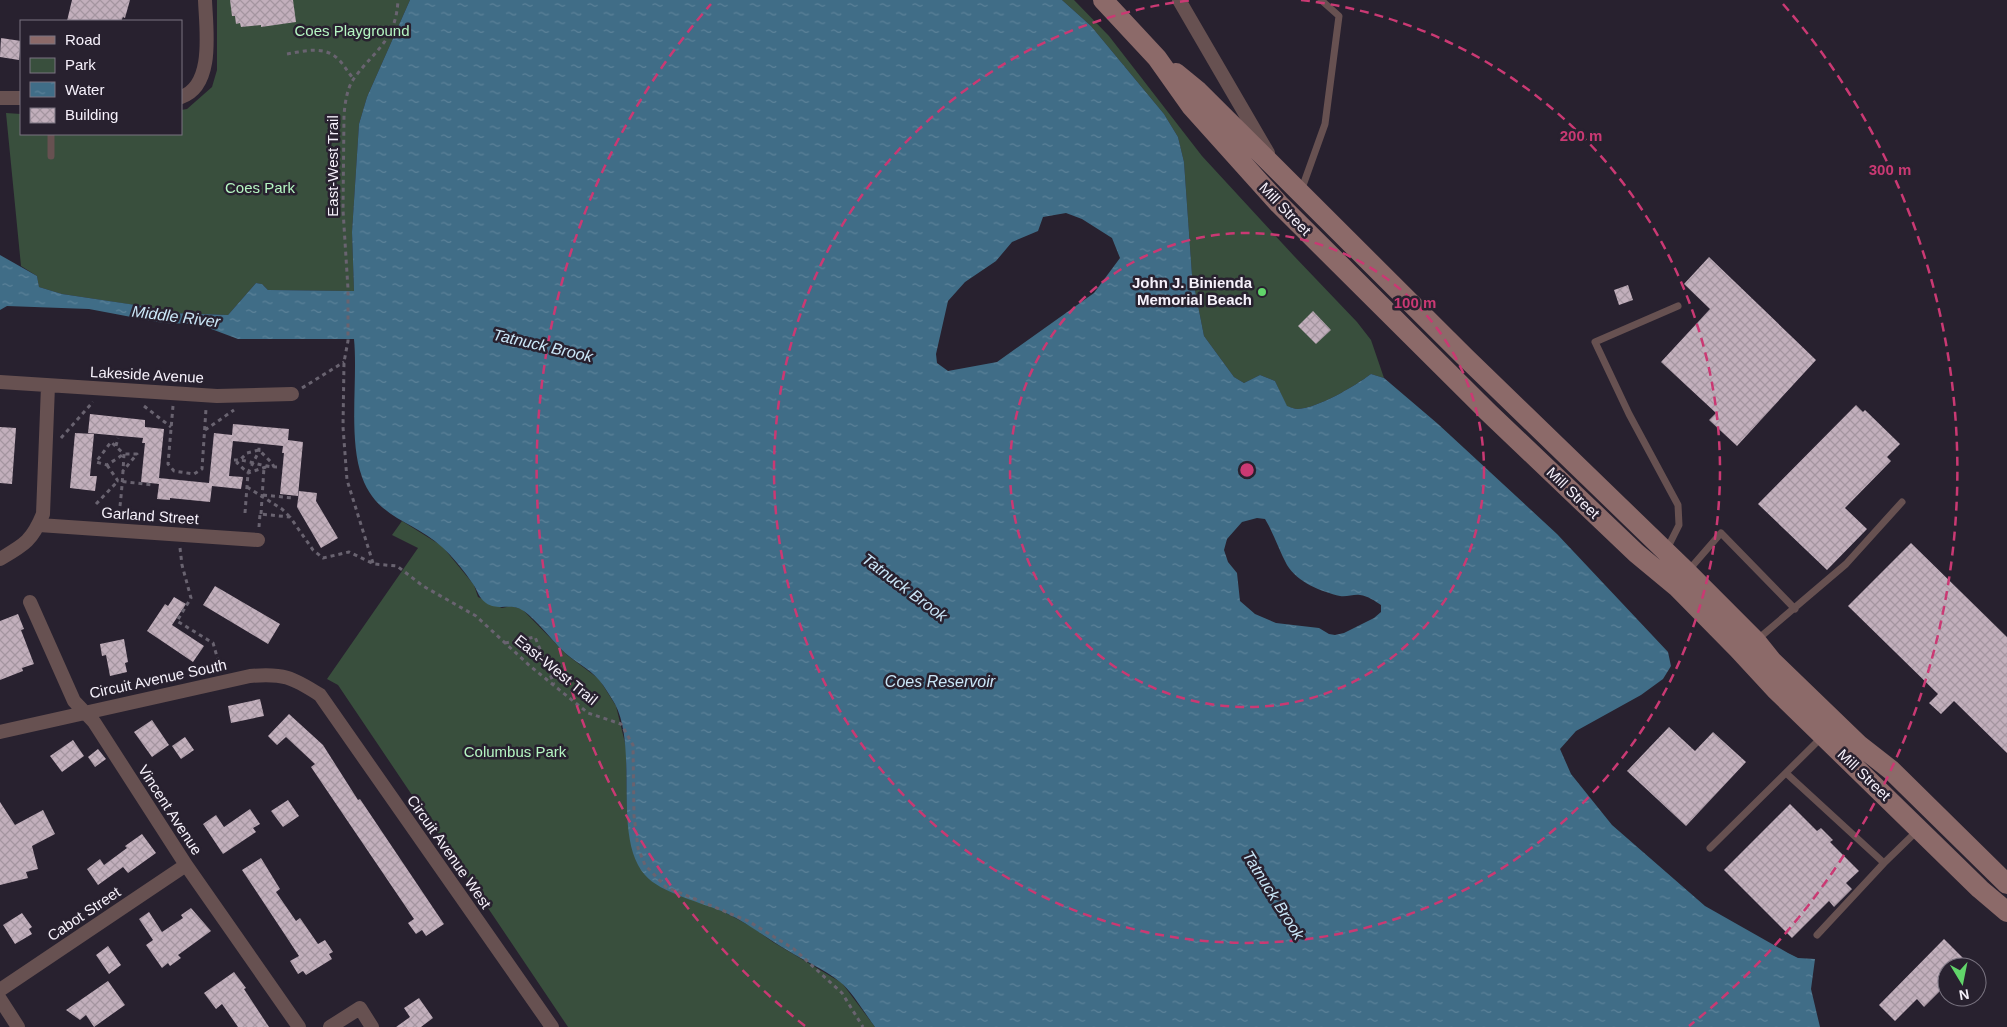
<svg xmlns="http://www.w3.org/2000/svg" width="2007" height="1027" font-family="Arial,sans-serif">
<defs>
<pattern id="water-ripples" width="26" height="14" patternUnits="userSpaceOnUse" patternTransform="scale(1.25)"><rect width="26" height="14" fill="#406d87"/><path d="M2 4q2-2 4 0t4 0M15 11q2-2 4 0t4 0" fill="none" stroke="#5c8299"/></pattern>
<pattern id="building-cross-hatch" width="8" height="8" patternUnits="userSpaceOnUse" patternTransform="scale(1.25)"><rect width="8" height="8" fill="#c2afbc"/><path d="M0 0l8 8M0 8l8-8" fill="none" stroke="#a495a0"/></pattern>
</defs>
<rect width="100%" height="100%" fill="#28212f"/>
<path fill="#394f3d" d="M217 0H410L367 97 359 124 352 232 354 291 268 290 262 284 256 283 228 315 170 313 148 307 62 294 39 287 37 276 21 266 6 113 21 114V134H181V110L187 109 212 87 217 70Z
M1062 0H1074L1109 36 1202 156 1294 256 1357 322 1371 340 1384 378 1371 374C1355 386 1318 408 1298 409 1295 409 1290 407 1287 407L1275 381 1260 375 1244 383 1234 377 1204 336 1192 275 1184 162 1178 137 1164 114 1091 26Z
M402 521 442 546 474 585 478 597 502 608 511 606 522 609 567 655 599 679 616 706 626 747 627 811 726 913 752 927 773 942 842 983 875 1027H568L338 685 327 679 418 548 392 535Z"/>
<path fill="url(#water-ripples)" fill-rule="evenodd" d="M410 0H1062L1091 26 1164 114 1178 137 1184 162 1192 275 1204 336 1234 377 1244 383 1260 375 1275 381 1287 406C1290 407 1295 409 1298 409 1318 408 1355 386 1371 374L1384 378 1438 424 1557 534 1668 652 1671 666 1663 679 1641 695 1576 731 1560 749 1571 774 1612 825 1705 906 1788 953 1798 958 1815 959 1811 989 1820 1027H875C866 1015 851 990 840 982 824 969 804 961 787 950 766 938 748 923 726 913 704 903 660 893 645 875 612 838 639 750 615 704 610 696 605 687 599 680 589 668 573 661 562 650 552 640 533 616 522 610 511 603 497 611 486 603 478 597 478 591 473 584 465 572 453 557 442 547 414 521 377 519 362 477 348 438 358 380 354 339H238L198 324 163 323 89 309 7 306 0 310V255L37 276 39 287 62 294 149 307 170 313 228 315 256 283 262 284 268 290 354 291 352 232 359 124 367 97ZM1066 213 1082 219 1112 238 1120 258 1094 293 997 362 948 371 937 363 936 354 948 301 965 282 996 261 1012 242 1038 231 1043 217ZM1257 518 1265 519C1274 534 1279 550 1287 565 1297 582 1322 592 1340 596 1347 597 1354 594 1360 595 1368 596 1375 601 1381 605V612L1374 618 1344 633 1335 635 1329 634 1319 628 1276 623 1255 614 1240 601 1237 573 1228 562 1224 550 1227 539 1242 522Z"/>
<path fill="url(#building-cross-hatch)" d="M72 0H130L125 18 123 17 121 21H67Z
M230 0H293L296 22 261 27V25L241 27 240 23 236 24 235 16H232Z
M1 38 21 41 19 60 0 57Z
M1709 257 1816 360 1737 446 1709 420 1716 413 1661 362 1710 309 1684 284Z
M1628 285 1633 300 1619 305 1614 290Z
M1313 311 1331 330 1316 344 1298 326Z
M1856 405 1863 412 1865 410 1900 444 1887 457 1891 461 1845 508 1867 529 1827 570 1758 504Z
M90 414 145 420V427L164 429 159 478 209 483 214 433 232 435 233 424 289 429 288 440 303 442 298 496 280 494 284 453H282L283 446 233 441 229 476 243 477 241 489 212 486 210 502 170 498V500L157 499 159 484 141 482 145 443H142L143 438 88 433Z
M0 427 16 428 12 484 0 483Z
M75 433 94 434 90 476H97L95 491 70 488Z
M299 491 317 493 316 501 338 538 321 548 297 507Z
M1911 543 2007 637V753L1954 701 1941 714 1929 703 1938 694 1848 606Z
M215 586 280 624 268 644 203 605Z
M174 597 186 604 172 625 204 646 193 662 147 631 165 604 168 606Z
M18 614 24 629 21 630 34 664 22 668 23 671 0 680V621Z
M124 639 128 662 125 663 127 672 110 676 106 655 102 656 100 644Z
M260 699 264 716 231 723 228 706Z
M289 714 323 745 358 800 360 799 444 924 426 936 422 930 416 934 408 923 414 919 311 767 315 764 286 737 277 745 268 736Z
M152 720 169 745 152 757 134 732Z
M1669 727 1695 751 1713 732 1746 762 1686 826 1627 771Z
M185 737 194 750 181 759 172 746Z
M73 740 84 756 62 772 50 756Z
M98 749 106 759 95 767 88 757Z
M288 800 299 816 283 827 271 811Z
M0 802 15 825 43 810 55 834 32 846 38 869 26 872 28 878 0 885Z
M1790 804 1817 831 1821 828 1833 840 1830 842 1859 871 1846 883 1852 889 1834 907 1829 901 1792 938 1724 870Z
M250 809 260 824 253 828 256 832 223 854 203 824 216 815 224 827Z
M142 834 156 853 128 873 123 867 98 885 87 869 100 859 104 865 127 848 125 846Z
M261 858 280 889 276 892 296 921 300 918 318 944 325 940 333 952 329 954 332 959 306 975 303 971 298 974 290 961 299 956 242 870Z
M191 908 211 931 178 955 181 958 170 966 168 963 162 968 146 945 153 940 139 919 149 912 162 932 183 918 181 915Z
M22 913 32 927 29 929 32 934 15 944 3 925Z
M1944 939 1972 967H1947V984L1924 1007 1917 999 1895 1021 1879 1005Z
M108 946 121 965 109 974 96 955Z
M234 972 246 988 244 989 269 1027H238L222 1004 216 1009 204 993Z
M108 981 125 1005 94 1027 86 1015 80 1020 66 1010Z
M419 998 433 1018 421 1027H396L410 1017 404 1008Z"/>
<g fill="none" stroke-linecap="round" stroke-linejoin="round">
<path stroke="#696370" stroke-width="3" stroke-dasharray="4 4" stroke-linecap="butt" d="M287 54C305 51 325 45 339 60 345 66 348 73 354 79
M302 388 344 362
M144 406 171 427
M173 406 168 464 174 471 194 474 202 469 206 409
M205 430 234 410
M61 438 93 402
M116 446 118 438
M234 460C246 459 262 467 277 467
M107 465 118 481 153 485
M266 467 248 473 237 463 247 453 259 450 272 463 274 467
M247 487 282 509 289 516
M263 495 293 498
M96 504 118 481
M120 506C122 489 123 471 124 454L111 442 96 462 107 465 124 454H137L123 471
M245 513 248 473 259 451V447
M261 514 264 467
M259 527 260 514 290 517 313 550 323 558 349 552 374 564 397 566 423 586 476 616 530 666 588 713 621 724 633 745 634 816 638 848 645 865 666 887 748 921 794 949 842 993 863 1027
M180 548 182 565 191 598 177 621 213 643 221 670
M373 563 347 480 343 427 344 362 348 341V289L343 210 344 115C345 103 347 87 355 77 376 49 396 40 398 0
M505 643 535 637 554 684"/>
<path stroke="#675151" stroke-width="7" d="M51 134V156
M1301 191 1325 124 1339 16 1321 0
M1667 549 1679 525 1678 505 1629 414 1595 342 1678 306
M1688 571 1721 533 1795 609
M1758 639 1846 564 1902 502
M1786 773 1884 863 1817 935
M1710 848 1821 738
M1884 863 1918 830"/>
<path stroke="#675151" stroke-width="14" d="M1179 0 1268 153
M181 97C215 86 206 28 205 0
M0 98H21
M0 382 217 396 292 394
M39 525 258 540
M0 559C24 545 32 541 43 514L48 386
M30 602 74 701 94 722 186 865 299 1027
M0 732 250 676C283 673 292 677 320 695L552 1027
M0 990 186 865
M0 999 18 1027
M330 1027 360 1008 372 1027"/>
<path stroke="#8c6a69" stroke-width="20" d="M1103 0 1157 58 1191 106 1279 204 1488 412 1636 553 1677 587 1738 649 1775 689 1980 889 2007 912
M1176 73 1198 91 1464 356 1687 572 1756 641 1772 661 1859 745 1891 770 2007 884"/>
</g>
<g fill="none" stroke="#ca3973" stroke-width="2.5" stroke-dasharray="9 6">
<circle cx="1247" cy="470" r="237"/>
<path d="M1301 0A473 473 0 1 1 1193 0"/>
<path d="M805 1026A710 710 0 0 1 711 4M1783 4A710 710 0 0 1 1689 1026"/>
</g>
<circle fill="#61d56a" stroke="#28212f" stroke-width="2" cx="1262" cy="292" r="5"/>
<g text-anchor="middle" stroke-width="5" stroke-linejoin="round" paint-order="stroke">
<g font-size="15" fill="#b5f5c2" stroke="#28212f">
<text x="352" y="36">Coes Playground</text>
<text x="260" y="193">Coes Park</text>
<text x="515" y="757">Columbus Park</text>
</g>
<g font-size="15" fill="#f6f1fb" stroke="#28212f">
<text transform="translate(333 166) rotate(-90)" y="5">East-West Trail</text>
<text transform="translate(1285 209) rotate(46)" y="5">Mill Street</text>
<text transform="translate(147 375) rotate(3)" y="5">Lakeside Avenue</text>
<text transform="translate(1573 493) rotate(44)" y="5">Mill Street</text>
<text transform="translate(150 516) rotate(4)" y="5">Garland Street</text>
<text transform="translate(556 670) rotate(39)" y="5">East-West Trail</text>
<text transform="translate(158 679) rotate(-12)" y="5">Circuit Avenue South</text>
<text transform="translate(1864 775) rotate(44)" y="5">Mill Street</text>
<text transform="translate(170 810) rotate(57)" y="5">Vincent Avenue</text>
<text transform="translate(449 852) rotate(55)" y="5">Circuit Avenue West</text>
<text transform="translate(84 914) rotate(-34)" y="5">Cabot Street</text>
</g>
<g font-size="15" font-weight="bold" fill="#f6f1fb" stroke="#28212f" text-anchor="end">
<text x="1252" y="288">John J. Binienda<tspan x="1252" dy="17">Memorial Beach</tspan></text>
</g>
<g font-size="16" font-style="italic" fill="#cbe7f8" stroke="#28212f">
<text transform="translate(176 316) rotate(7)" y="6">Middle River</text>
<text transform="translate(543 345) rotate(13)" y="6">Tatnuck Brook</text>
<text transform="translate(905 587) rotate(37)" y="6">Tatnuck Brook</text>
<text x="940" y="687">Coes Reservoir</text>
<text transform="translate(1274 895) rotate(58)" y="6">Tatnuck Brook</text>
</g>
</g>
<circle cx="1247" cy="470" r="8" fill="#ca3973" stroke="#28212f" stroke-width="2.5"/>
<g font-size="15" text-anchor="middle" font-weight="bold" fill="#ca3973" stroke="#28212f" stroke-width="5" stroke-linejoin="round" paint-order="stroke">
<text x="1581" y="141">200 m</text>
<text x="1890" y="175">300 m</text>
<text x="1415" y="308">100 m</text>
</g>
<rect x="20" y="20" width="162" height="115" fill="#28212f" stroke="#7a7481"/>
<rect x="30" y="36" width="25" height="8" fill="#8c6a69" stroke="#7a7481"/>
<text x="65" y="45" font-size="15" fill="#f6f1fb">Road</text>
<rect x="30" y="58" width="25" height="15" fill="#394f3d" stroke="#7a7481"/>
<text x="65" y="70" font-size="15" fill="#f6f1fb">Park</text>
<rect x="30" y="82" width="25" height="15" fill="url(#water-ripples)" stroke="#7a7481"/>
<text x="65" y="95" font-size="15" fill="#f6f1fb">Water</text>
<rect x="30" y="108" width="25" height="15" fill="url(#building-cross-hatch)" stroke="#7a7481"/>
<text x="65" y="120" font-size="15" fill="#f6f1fb">Building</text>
<g transform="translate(1962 982) rotate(170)"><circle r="24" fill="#28212f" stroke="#7a7481"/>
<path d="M0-4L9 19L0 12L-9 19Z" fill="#61d56a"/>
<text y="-8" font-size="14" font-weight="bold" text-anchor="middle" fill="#f6f1fb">N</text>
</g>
</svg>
